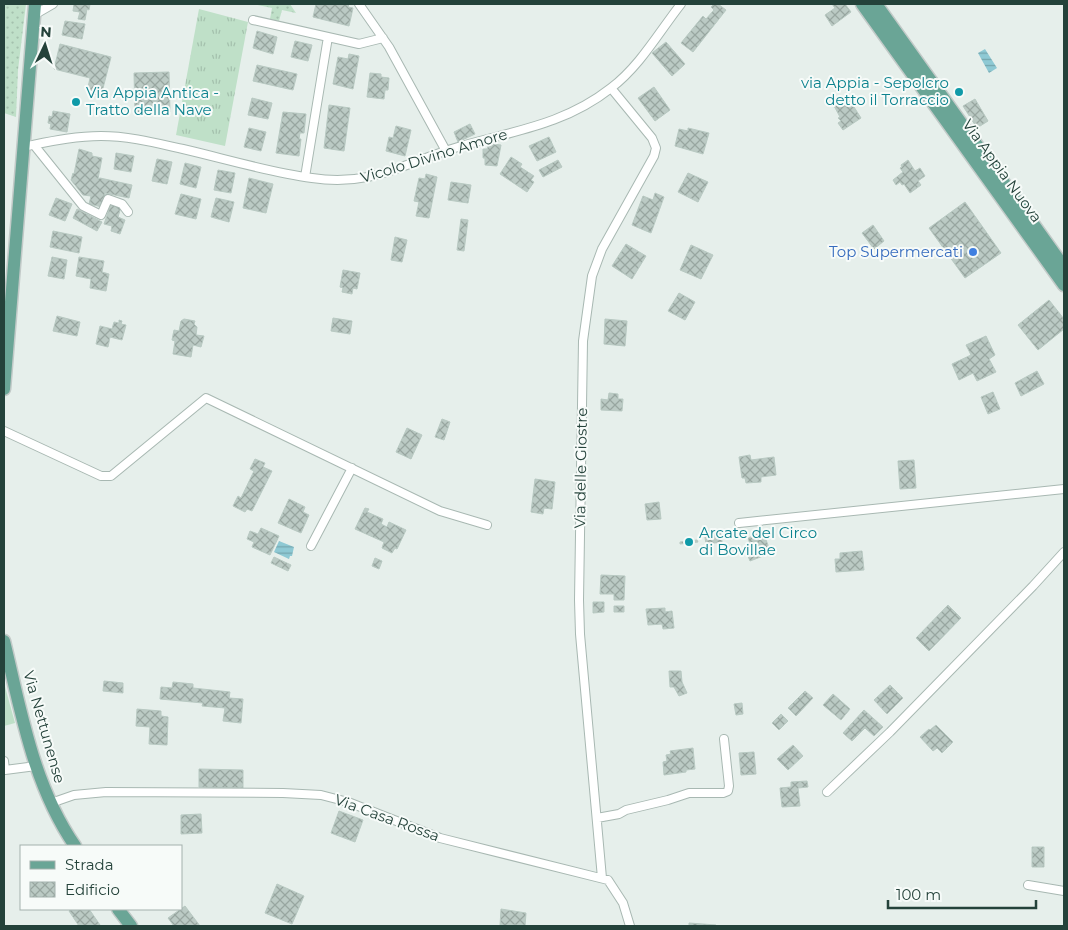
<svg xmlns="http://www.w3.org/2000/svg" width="1068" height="930" font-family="Montserrat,sans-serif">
<defs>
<pattern id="grass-tufts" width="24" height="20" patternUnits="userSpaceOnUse" patternTransform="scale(1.25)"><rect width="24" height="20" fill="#bfe0c8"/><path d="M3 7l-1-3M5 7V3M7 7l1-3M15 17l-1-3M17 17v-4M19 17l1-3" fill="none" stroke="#a4c1ad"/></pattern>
<pattern id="park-dots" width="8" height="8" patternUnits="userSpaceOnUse" patternTransform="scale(1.25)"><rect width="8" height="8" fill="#bfe0c8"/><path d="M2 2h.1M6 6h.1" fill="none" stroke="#a4c1ad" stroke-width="1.8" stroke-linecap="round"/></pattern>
<pattern id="water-rules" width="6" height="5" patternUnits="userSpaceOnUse" patternTransform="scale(1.25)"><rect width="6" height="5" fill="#8ec9d4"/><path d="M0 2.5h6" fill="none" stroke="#74a5ad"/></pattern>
<pattern id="building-cross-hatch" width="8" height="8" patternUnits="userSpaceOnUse" patternTransform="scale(1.25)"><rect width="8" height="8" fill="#bbcac4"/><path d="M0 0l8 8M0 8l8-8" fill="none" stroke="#98a6a0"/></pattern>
</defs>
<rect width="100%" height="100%" fill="#e6efeb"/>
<path fill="url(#grass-tufts)" d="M199 9 248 22 225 146 176 135Z"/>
<path fill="url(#park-dots)" d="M5 4H26L18 70 16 117 4 113Z
M253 4H290L296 13 282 10 279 21 270 19 272 8Z"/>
<path fill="#bfe0c8" d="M4 683 15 723 4 726Z"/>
<path fill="url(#water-rules)" d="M985 49 997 68 989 73 978 53Z
M279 541 294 547 292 556H290L289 559 274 552Z"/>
<path fill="url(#building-cross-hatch)" stroke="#b8c9c2" d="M74 4H90L89 10 87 9 85 20 78 19 80 12 73 11Z
M316 4H349L348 7 353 8 349 26 313 17Z
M714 4H718L726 10 693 52 681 43 703 16 706 19 714 10 711 7Z
M832 4H845L851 12 832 26 825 15 835 8Z
M65 21 85 24 82 39 62 35Z
M257 31 277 37 273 54 253 48Z
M295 41 312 45 308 61 291 57Z
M666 42 685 64 672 76 652 53Z
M60 44 111 57 101 96 87 92 90 78 54 69Z
M349 54 359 56 353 89 333 84 338 57 348 59Z
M257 65 297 74 293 90 253 81Z
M169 72 170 112 135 113 134 73Z
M370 73 381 74V77L389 78 388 90H385L384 99 367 97Z
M654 87 670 110 655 121 638 98Z
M252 98 272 103 268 119 248 115Z
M855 98 857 102 854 104 856 106 854 107 861 118 843 130 838 123 841 121 838 118 840 117 833 104 841 99 844 102 847 100 849 102Z
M975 99 988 121 977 128 963 106Z
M329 105 350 108 344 151 324 148Z
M53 111 70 114 67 132 50 129 51 124 48 123 49 116 52 117Z
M283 112 306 114 304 133H300L299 139H301L299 156 276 153Z
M470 124 475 134 458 142 454 132Z
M396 126 411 130 405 156 386 151 389 137 393 138Z
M249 128 266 132 261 151 244 147Z
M688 128 709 133 703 154 675 146 679 129 688 131Z
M549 137 556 152 537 161 529 146Z
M492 144 501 145 497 166 485 165V158H483V149H487L488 146H491Z
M79 149 92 153V156L102 158 98 179 100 178 132 185 129 198 105 193 102 207 89 204 91 196 83 195 71 180 73 173 74 174Z
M116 153 134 156 131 172 114 169Z
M511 157 522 164 520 167 534 176 531 180 534 182 527 192 500 174Z
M157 159 172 162 167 184 152 181Z
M558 160 562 167 543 177 539 170Z
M908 160 915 171 920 168 925 176 918 181 921 185 910 193 904 184 902 185 900 182 896 185 893 180 903 172 900 168 902 167 901 165Z
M185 163 201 167 196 188 180 184Z
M218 170 235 173 231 193 214 190Z
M688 173 708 182 698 202 678 192Z
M426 174 437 177 429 218 416 216 419 202 414 201 419 178 425 179Z
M249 178 273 184 266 213 243 208Z
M451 182 471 185 468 203 448 200Z
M655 193 664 197 651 233 632 225 643 196 653 200Z
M181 194 201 199 196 219 175 214Z
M56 198 72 204 65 221 49 215Z
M216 198 234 202 229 222 211 217Z
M965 202 1001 253 965 278 929 228Z
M111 204 121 207 118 217 125 220 120 234 111 231 112 226 104 224Z
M77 209 102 222 97 231 73 218Z
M461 219 468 220 464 251 457 250Z
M873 225 884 241 874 249 862 233Z
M53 231 82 237 79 253 50 247Z
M395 237 407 240 402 262 391 260Z
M626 244 646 256 632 279 612 266Z
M691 245 713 255 701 279 680 270Z
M52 257 67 260 64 279 48 276Z
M79 257 104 261 102 272 109 274 106 291 90 288 91 279 76 276Z
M343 270 360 273 357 289 353 288 352 294 342 292 343 288 340 287Z
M679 293 695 302 685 320 668 311Z
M1049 300 1064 319V329L1038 350 1018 325Z
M57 316 80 322 77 336 53 331Z
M333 318 352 321 350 334 331 331Z
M184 319 195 321 194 324 197 327 196 335 204 336 201 347 193 345 191 357 173 354 175 341 172 340 174 330 179 331 181 321Z
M605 319 627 321 625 346 604 344Z
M119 320 122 321 121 324 126 325 122 340 110 337 108 347 96 344 100 326 112 329 114 322 119 323Z
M986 336 995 355 989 359 996 372 977 381 973 373 959 380 952 364 971 355 966 345Z
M1037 371 1044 384 1021 396 1015 383Z
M993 392 1000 409 988 414 981 397Z
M609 393 618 394V399H623L622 411 601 410V399L608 400Z
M442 419 450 422 444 440 435 437Z
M407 428 422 435 411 459 396 452Z
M750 455 751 460 774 457 776 475 761 477V482L746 483 745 478H742L739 457Z
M255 459 265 463 263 467 272 471 252 511 247 509 245 512 233 506 238 496 241 498 254 471 250 469Z
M914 460 916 488 900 489 898 461Z
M535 479 555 482 552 509 544 508 543 514 531 512Z
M289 499 305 507 303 512 309 515 301 533 278 523Z
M659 502 661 519 647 520 645 504Z
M365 508 369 509 367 512 383 519 381 524 387 527 389 522 406 530 397 549 395 548 392 553 382 548 384 542 355 529Z
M261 528 279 536 270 555 252 547 254 542 247 539 250 531 258 534Z
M721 529 722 542 706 544 704 531Z
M763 532 771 553 750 561 745 549 751 547 748 538Z
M697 540 698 542 680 544V542Z
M862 551 864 570 836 572 835 559H840V553Z
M274 557 291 565 288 571 271 563Z
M375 558 382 561 379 569 372 566Z
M601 575 625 576 624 600H614V594H600Z
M593 602H604V612L593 613Z
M948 605 961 618 929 651 916 638Z
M614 606H624V612H614Z
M665 608V612L672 611 674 628 663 629 662 624 648 625 646 609Z
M669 671H681L682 682 687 693 679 696 674 687H670Z
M104 681 123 683V693L103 691Z
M173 682 193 684V688L230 692 229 698 243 699 241 723 223 721 225 708 202 706 203 703 160 699 161 687 172 688Z
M890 685 903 698 887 714 874 700Z
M805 691 813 698 796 716 788 708Z
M833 694 850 709 841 720 823 705Z
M742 703 743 714 736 715 734 704Z
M137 709 161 711V716L168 717 167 745 149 744 150 727 136 726Z
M864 710 883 727 874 736 865 728 852 741 843 733Z
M781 714 788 721 779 730 772 723Z
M936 725 953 742 942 753 937 748 933 751 920 737 929 729 930 730Z
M793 745 803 756 788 770 777 759Z
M693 748 695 769 686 770V772L664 775 663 762 667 761 666 755 671 754 670 751Z
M754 752 756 774 741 775 739 753Z
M199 769 243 770V788L199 787Z
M807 781 808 787 798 788 800 806 782 807 780 788 791 787V782Z
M339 811 363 820 355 842 331 833Z
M201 814 202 833 181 834V815Z
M1032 847H1044V867H1032Z
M277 884 304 896 292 924 265 913Z
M185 906 200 926H174L168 918Z
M72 909H89L100 925 97 926H79L69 911Z
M501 909 526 913 525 926H516V925H513V926H500Z
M689 923 716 925V926H689Z"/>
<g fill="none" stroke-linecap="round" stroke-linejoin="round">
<g stroke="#a8b8b2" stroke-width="10">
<path id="minor" d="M359 4 389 47 446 151
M34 15 53 4
M253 20 359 44 383 38
M34 145 83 206 101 215 108 199 122 204 128 212
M22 147C48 142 74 136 101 136 129 136 156 143 183 149 226 159 268 172 312 178 373 187 403 163 458 147 513 131 564 125 611 88 640 66 659 32 681 4
M305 177 328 37
M4 431 101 476H111L206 398 440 511 487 525
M739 523 1064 489
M311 546 352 468
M4 761 5 770 36 766
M827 792 890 732 1033 586 1064 552
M51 803 74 795 106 792 283 793 321 795 348 802 440 838 608 880 623 903 630 926
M597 818 619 814 626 810 668 800 689 793H723L728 791 729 786 724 739
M602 878 580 634 579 600 583 341 592 276 602 249 654 156 656 148 652 138 611 88
M1028 885 1064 891"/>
</g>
<g stroke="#c2cac8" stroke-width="15">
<path id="primary" d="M862 4 1064 285
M876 4 1064 267
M4 389 35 4
M4 641C21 711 33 785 75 846
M118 909 131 926"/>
</g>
<use href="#minor" stroke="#fff" stroke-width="8"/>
<use href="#primary" stroke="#6aa596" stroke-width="12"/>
</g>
<g fill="#0f9aa8" stroke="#f7fbf9" stroke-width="2">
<circle cx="959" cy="92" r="5"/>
<circle cx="76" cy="102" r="5"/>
<circle cx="689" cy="542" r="5"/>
</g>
<circle fill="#3f7fe0" stroke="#f7fbf9" stroke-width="2" cx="973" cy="252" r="5"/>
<g text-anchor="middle" stroke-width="4" stroke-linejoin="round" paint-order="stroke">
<g font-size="15" fill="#0d838f" stroke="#f7fbf9" text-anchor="start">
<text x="949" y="88" text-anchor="end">via Appia - Sepolcro<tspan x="949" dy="17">detto il Torraccio</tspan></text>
<text x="86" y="98">Via Appia Antica -<tspan x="86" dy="17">Tratto della Nave</tspan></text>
<text x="699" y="538">Arcate del Circo<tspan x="699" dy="17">di Bovillae</tspan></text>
</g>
<g font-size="15" fill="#24423a" stroke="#f7fbf9">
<text transform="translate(434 156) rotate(-17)" y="5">Vicolo Divino Amore</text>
<text transform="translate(1002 171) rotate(54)" y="5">Via Appia Nuova</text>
<text transform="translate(581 468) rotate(-89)" y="5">Via delle Giostre</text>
<text transform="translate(44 727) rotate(74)" y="5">Via Nettunense</text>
<text transform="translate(387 818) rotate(20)" y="5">Via Casa Rossa</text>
</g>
<g font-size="15" fill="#366cbe" stroke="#f7fbf9" text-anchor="end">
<text x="963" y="257">Top Supermercati</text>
</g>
</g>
<rect width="1068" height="930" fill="none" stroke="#24423a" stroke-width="10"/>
<rect x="20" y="845" width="162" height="65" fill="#f7fbf9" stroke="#a3b1ad"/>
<rect x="30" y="861" width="25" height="8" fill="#6aa596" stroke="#a3b1ad"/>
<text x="65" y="870" font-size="15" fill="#24423a">Strada</text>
<rect x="30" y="882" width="25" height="15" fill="url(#building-cross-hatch)" stroke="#a3b1ad"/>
<text x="65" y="895" font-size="15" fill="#24423a">Edificio</text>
<g transform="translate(45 45) rotate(4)" stroke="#f7fbf9" stroke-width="4" paint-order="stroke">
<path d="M0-4L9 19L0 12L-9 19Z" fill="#24423a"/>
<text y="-8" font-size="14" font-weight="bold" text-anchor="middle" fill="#24423a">N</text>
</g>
<path d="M888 900v8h148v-8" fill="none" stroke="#24423a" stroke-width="2.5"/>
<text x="896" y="900" font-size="15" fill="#24423a" stroke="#f7fbf9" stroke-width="4" paint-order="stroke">100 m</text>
</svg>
